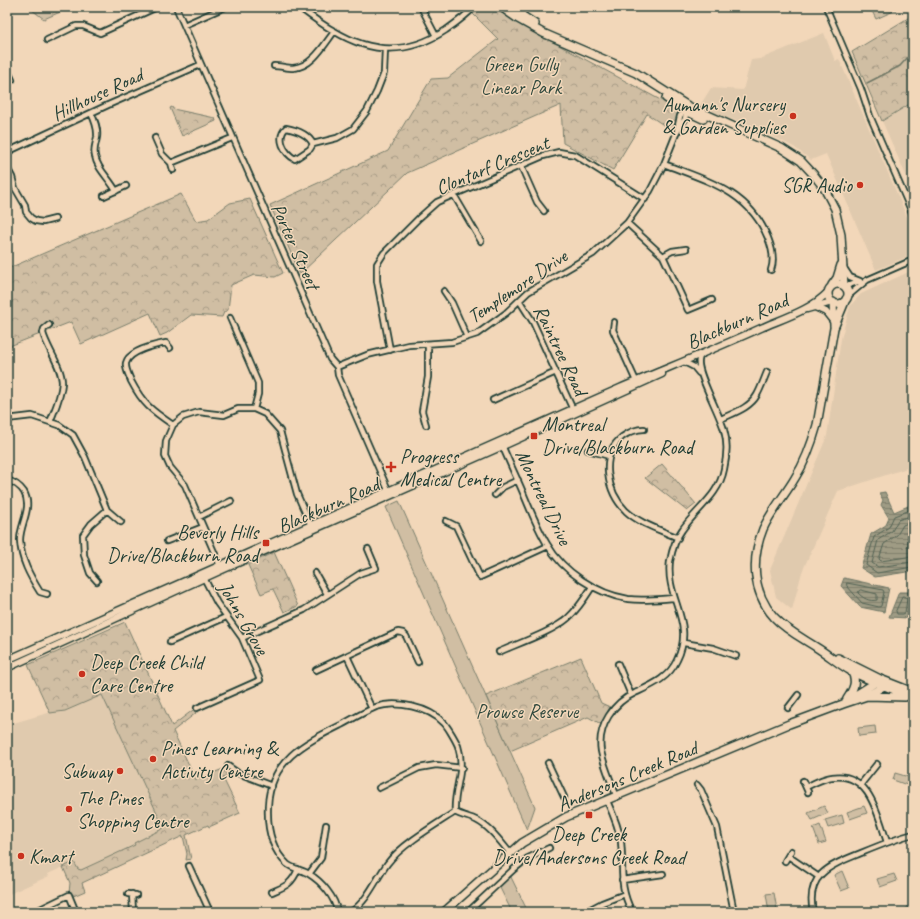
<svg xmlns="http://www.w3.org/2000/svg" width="920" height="919" font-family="Caveat,sans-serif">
<defs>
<pattern id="forest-crowns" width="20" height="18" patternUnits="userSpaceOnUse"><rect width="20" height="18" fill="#d0bea3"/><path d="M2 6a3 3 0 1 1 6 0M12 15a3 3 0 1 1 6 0" fill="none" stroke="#a89c86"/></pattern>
<pattern id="water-rules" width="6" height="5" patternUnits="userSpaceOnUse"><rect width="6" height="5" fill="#9f9b84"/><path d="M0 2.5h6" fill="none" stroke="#81806d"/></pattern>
</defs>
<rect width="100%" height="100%" fill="#f2d7b9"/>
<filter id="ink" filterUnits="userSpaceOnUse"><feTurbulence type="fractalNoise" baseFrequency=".025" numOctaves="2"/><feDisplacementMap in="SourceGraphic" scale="8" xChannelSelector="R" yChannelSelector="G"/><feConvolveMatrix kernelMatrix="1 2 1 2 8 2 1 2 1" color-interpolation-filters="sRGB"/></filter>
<g filter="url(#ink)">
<path fill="#e0caae" d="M824 33 835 61 839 59 913 231V254L876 270 826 154 811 160 794 147 770 135 737 121 699 107 711 88 743 90 751 60 760 59Z
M913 102V191L882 121Z
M913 270V454L910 467 838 491 802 572 792 610 776 597 770 570 827 436 841 339 850 306 861 294Z
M102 694 164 828 134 843 135 845 81 870 78 869 74 862 48 874 49 876 7 895V717L10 724 48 713 65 711Z"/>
<path fill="#d0bea3" stroke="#787e6c" d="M875 7H894L896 10 876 19 871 9Z
M399 501 535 807 527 830 386 507Z
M875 726 876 734 859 736 858 728Z
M895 773 912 778 910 786 893 780Z
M824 806 828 813 812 820 808 813Z
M864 806 867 813 850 819 847 812Z
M842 815 844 823 828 828 825 820Z
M820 825 826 842 819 844 813 828Z
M842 871 849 888 841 891 834 875Z
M509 873 528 912H512L498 884Z
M894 874 897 881 880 887 877 879Z
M774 893 777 910 769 912 766 894Z"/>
<path fill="url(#forest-crowns)" stroke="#787e6c" d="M28 7H72L44 19Z
M479 7H493L514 21 679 110 674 132 647 114 613 170 563 143 561 105 407 173 300 274 270 205 388 151 431 79 448 78 498 39 473 14Z
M913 15V102L882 121 852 52Z
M172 107 173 109 215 118 216 121 182 136 170 108Z
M181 194 196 221 208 219 230 203 250 199 283 273 275 277 254 275 231 285 228 310 224 312 222 317 191 315 167 333 160 336 150 313 81 344 71 322 7 347V269Z
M662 464 696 504 687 511 645 478Z
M274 552 298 606 284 612 273 589 261 594 248 565Z
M125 622 172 726 193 710 196 713 173 731 196 780 223 769 227 776 223 778 240 813 209 827 208 825 186 835 191 859 186 860 187 854 183 836 82 883 85 891 71 897 69 893 70 883 63 867 74 862 78 869 81 870 135 845 134 843 164 828 102 695 65 711 50 713 28 665Z
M581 657 601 703 610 707 601 724 588 717 510 751 486 696Z"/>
<path fill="url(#water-rules)" stroke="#6c7564" d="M885 492 894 512 913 504V571L875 577 861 568 871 534 886 525 889 518 881 505 883 500 879 493Z
M844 578 889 588 884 612 860 607 841 586Z
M899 592H909L911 597 908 618 889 617Z"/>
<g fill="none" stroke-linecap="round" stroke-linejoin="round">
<path stroke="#526354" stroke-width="1" d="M913 509 894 516 889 527 874 537 866 565 877 573 913 567
M913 515 898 520 892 531 878 540 872 563 878 567 913 562
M913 521 903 525 897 535 884 544 879 559 881 561 913 556
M847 583 883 590 884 592 881 606 879 607 862 603 847 586Z
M861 590 877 594V600C869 602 863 598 858 593L859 591Z
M903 596 907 598 905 613 903 614H897L896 611Z"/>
<path stroke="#6c7564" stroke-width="1.5" d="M867 83 900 66 908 57 913 53"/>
<g stroke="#1f3d34" stroke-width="8">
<path id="street" d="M176 7 330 359 337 367 338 375 389 492
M298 7C310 15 321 24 334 31 372 54 408 55 446 30 456 23 466 16 474 7
M421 7 436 36
M826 7 861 89 870 116 913 215
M520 16 526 7
M184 25 225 7
M47 40 76 26H83L100 33 157 7
M274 66C280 66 287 68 293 68 312 67 324 45 334 32
M7 69 12 80
M91 113C95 121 98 128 97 137 96 144 93 149 95 156 97 169 110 179 116 191
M677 130 680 116 686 108
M155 138 162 154 171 163 173 170
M313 144C308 134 297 130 286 128 276 138 284 153 295 159L310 149 313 144 337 138 353 129 367 111 377 91 384 73 385 49
M7 152 108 105 200 65
M171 163 232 138
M664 164C707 181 749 191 768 238 772 248 775 259 771 270
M521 166 537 202 544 211
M7 168 12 177 15 188 25 205 26 212 31 218 36 221 43 222 55 219
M454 195 481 241
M104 196 126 186
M627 223 663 256 688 310 712 300
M663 256 672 251 686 249
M844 268 850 277 860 281
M845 286 860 281
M444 291 452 303 467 337
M848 296 867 280 913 260
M519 300 533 322 574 412
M230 318 258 383V394L254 409
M614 322 613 330 636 381
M49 325 44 329 43 333C47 348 62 367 62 383 61 397 55 409 50 422
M170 348 166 343C155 345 129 351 126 363 125 369 129 375 131 381 143 404 151 410 173 425
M390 350 377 281V264L384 253 419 218 437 202 543 156 559 152 575 155 645 199
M684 362 694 367 699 373
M337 367 367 355 409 345 452 342 477 334 506 313 528 292 593 254 627 223 650 191 664 164 676 134 685 119 687 109
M493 400 556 372
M7 419 32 416 59 425 73 435 85 457 107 510 121 522
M721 419C733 413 750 408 757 395 761 388 764 379 767 372
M426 425 422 411 428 377V344
M644 429C635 429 629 432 622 437 599 456 607 492 626 511 640 524 661 530 678 538
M502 445C509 462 517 478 524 495 531 512 538 529 547 544 563 572 597 594 628 599 643 601 659 599 674 598
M588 450 609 456
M7 480C14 482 20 486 24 492 33 508 20 524 20 540 21 560 30 576 40 592L47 594
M495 495 503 487 518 480
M199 517 231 501
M446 521 456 526 480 577 548 546
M167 541 203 527
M221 568 185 485 170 467 165 456 166 441 173 425 183 417 199 412 224 415 238 409H254L265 414 280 431 297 494 312 528
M315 573 327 594
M97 581 90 573 84 555 83 535 91 524 107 510
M242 638 304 610 361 573 376 568 368 549
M170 642 226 617
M684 643 713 648 736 656
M499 652C519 643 552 632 568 618 578 609 585 598 592 587
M347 656 372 709
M618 664 631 695
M316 670 398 632 403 633 406 636 418 662
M197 708 260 680 242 638 217 603 203 576
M788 708 798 695
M548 763 564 797
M228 766 238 773 272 786
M803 781 808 792
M861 784 877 764
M697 785 701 790 717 827 734 912
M806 787C814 783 823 778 832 777 870 771 878 816 887 842
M379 788 419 768 436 765 462 768
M617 797C611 782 604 766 601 751 597 726 614 702 635 693 652 685 669 678 677 660 696 622 665 599 670 561 672 551 676 538 682 530 696 509 719 496 724 469 727 456 728 443 724 430 720 414 696 372 699 360 699 357 700 356 702 355
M607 801C613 814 619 828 621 842 624 869 618 885 632 912
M455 812C462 816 470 817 476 820 490 827 500 841 510 853
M788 856 819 877
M785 861 791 851
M189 866 210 912
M309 874 321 858 326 825
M622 880 663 874
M272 892C286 886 292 884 298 869
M128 894 136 895
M132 894 133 912
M34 912 69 895 76 912
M337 912C336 898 321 881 309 874 303 870 293 869 287 864 271 849 267 827 268 806 270 760 305 743 341 725 352 719 364 712 376 707 396 700 429 707 444 723 448 727 456 741 458 746 466 771 453 789 455 812
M351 912C368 900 375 881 387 864 401 845 435 825 455 812
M468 912 514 869 528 858 549 848
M585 912 602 903 625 894
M813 912C805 873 832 865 861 853 878 846 895 839 913 834
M908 912 913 910"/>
</g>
<g stroke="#1f3d34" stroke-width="9">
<path id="secondary" d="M815 307 826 312 833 321
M807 309 832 302
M7 660 620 388C667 368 715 349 761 328 784 318 811 310 828 292
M7 668 222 570 503 446 662 374"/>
</g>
<g stroke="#1f3d34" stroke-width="10">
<path id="primary" d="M501 7 518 19 543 33 636 73 688 106 781 148 801 161 814 175 824 188 835 209 841 235 844 286
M509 7 535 24
M666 98 684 110 703 119
M828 294a10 10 0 1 1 20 0a10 10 0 1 1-20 0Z
M832 285 837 278 841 265
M846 299 834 328 817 425C812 443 806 461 795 478 785 495 771 511 763 529 751 559 752 592 774 617 787 631 804 639 819 649 830 656 840 665 851 671 871 682 892 689 913 697
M833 302 834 326
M838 658 880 679 913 692
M867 696 905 697
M847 699C853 690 858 681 851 671
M846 701 878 681
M444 912 522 843 566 817 789 724 843 704 867 696 889 683"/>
</g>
<use href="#street" stroke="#f2d7b9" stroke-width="4.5"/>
<use href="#secondary" stroke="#f2d7b9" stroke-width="6"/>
<use href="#primary" stroke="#f2d7b9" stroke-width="7"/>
</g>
</g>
<g fill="#c8321e" stroke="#f2d7b9" stroke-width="1.5">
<circle cx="793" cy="116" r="4"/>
<circle cx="860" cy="185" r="4"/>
<rect x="530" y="432" width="8" height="8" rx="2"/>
<path d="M389 461h4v4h4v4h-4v4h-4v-4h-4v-4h4z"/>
<rect x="262" y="539" width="8" height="8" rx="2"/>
<circle cx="82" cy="674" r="4"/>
<circle cx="153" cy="759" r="4"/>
<circle cx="120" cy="771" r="4"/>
<circle cx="69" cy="809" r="4"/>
<rect x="585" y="811" width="8" height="8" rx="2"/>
<circle cx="21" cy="856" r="4"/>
</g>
<g text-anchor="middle" stroke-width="3" stroke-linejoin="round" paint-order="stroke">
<g font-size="20" fill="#314a3f" stroke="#f2d7b9">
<text x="521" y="71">Green Gully<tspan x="521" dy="23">Linear Park</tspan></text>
<text x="527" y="718">Prowse Reserve</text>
</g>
<g font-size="20" fill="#1f3d34" stroke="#f2d7b9">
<text transform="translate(97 94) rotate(-25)" y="7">Hillhouse Road</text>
<text transform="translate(492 165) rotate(-23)" y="7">Clontarf Crescent</text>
<text transform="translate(296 246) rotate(66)" y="7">Porter Street</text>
<text transform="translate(517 286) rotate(-34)" y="7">Templemore Drive</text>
<text transform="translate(737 321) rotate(-24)" y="7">Blackburn Road</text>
<text transform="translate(561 350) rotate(64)" y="7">Raintree Road</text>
<text transform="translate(544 497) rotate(64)" y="7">Montreal Drive</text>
<text transform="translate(328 505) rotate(-24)" y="7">Blackburn Road</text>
<text transform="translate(244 618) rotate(60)" y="7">Johns Grove</text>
<text transform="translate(627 776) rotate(-23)" y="7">Andersons Creek Road</text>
</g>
<g font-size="20" fill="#1f3d34" stroke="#f2d7b9" text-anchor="start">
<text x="785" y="111" text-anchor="end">Aumann's Nursery<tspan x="785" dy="23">&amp; Garden Supplies</tspan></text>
<text x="852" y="192" text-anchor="end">SGR Audio</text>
<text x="542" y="431">Montreal<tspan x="542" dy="23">Drive/Blackburn Road</tspan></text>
<text x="400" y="463">Progress<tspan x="400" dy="23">Medical Centre</tspan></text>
<text x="258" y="539" text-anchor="end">Beverly Hills<tspan x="258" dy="23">Drive/Blackburn Road</tspan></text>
<text x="90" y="669">Deep Creek Child<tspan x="90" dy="23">Care Centre</tspan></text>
<text x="161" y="755">Pines Learning &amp;<tspan x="161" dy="23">Activity Centre</tspan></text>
<text x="112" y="778" text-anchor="end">Subway</text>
<text x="77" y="805">The Pines<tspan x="77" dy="23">Shopping Centre</tspan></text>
<text x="589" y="841" text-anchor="middle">Deep Creek<tspan x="589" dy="23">Drive/Andersons Creek Road</tspan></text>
<text x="29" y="863">Kmart</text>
</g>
</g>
<rect width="920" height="919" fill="none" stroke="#f2d7b9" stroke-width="24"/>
<rect x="12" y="12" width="896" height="895" fill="none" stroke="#1f3d34" stroke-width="1.5" filter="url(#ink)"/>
</svg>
